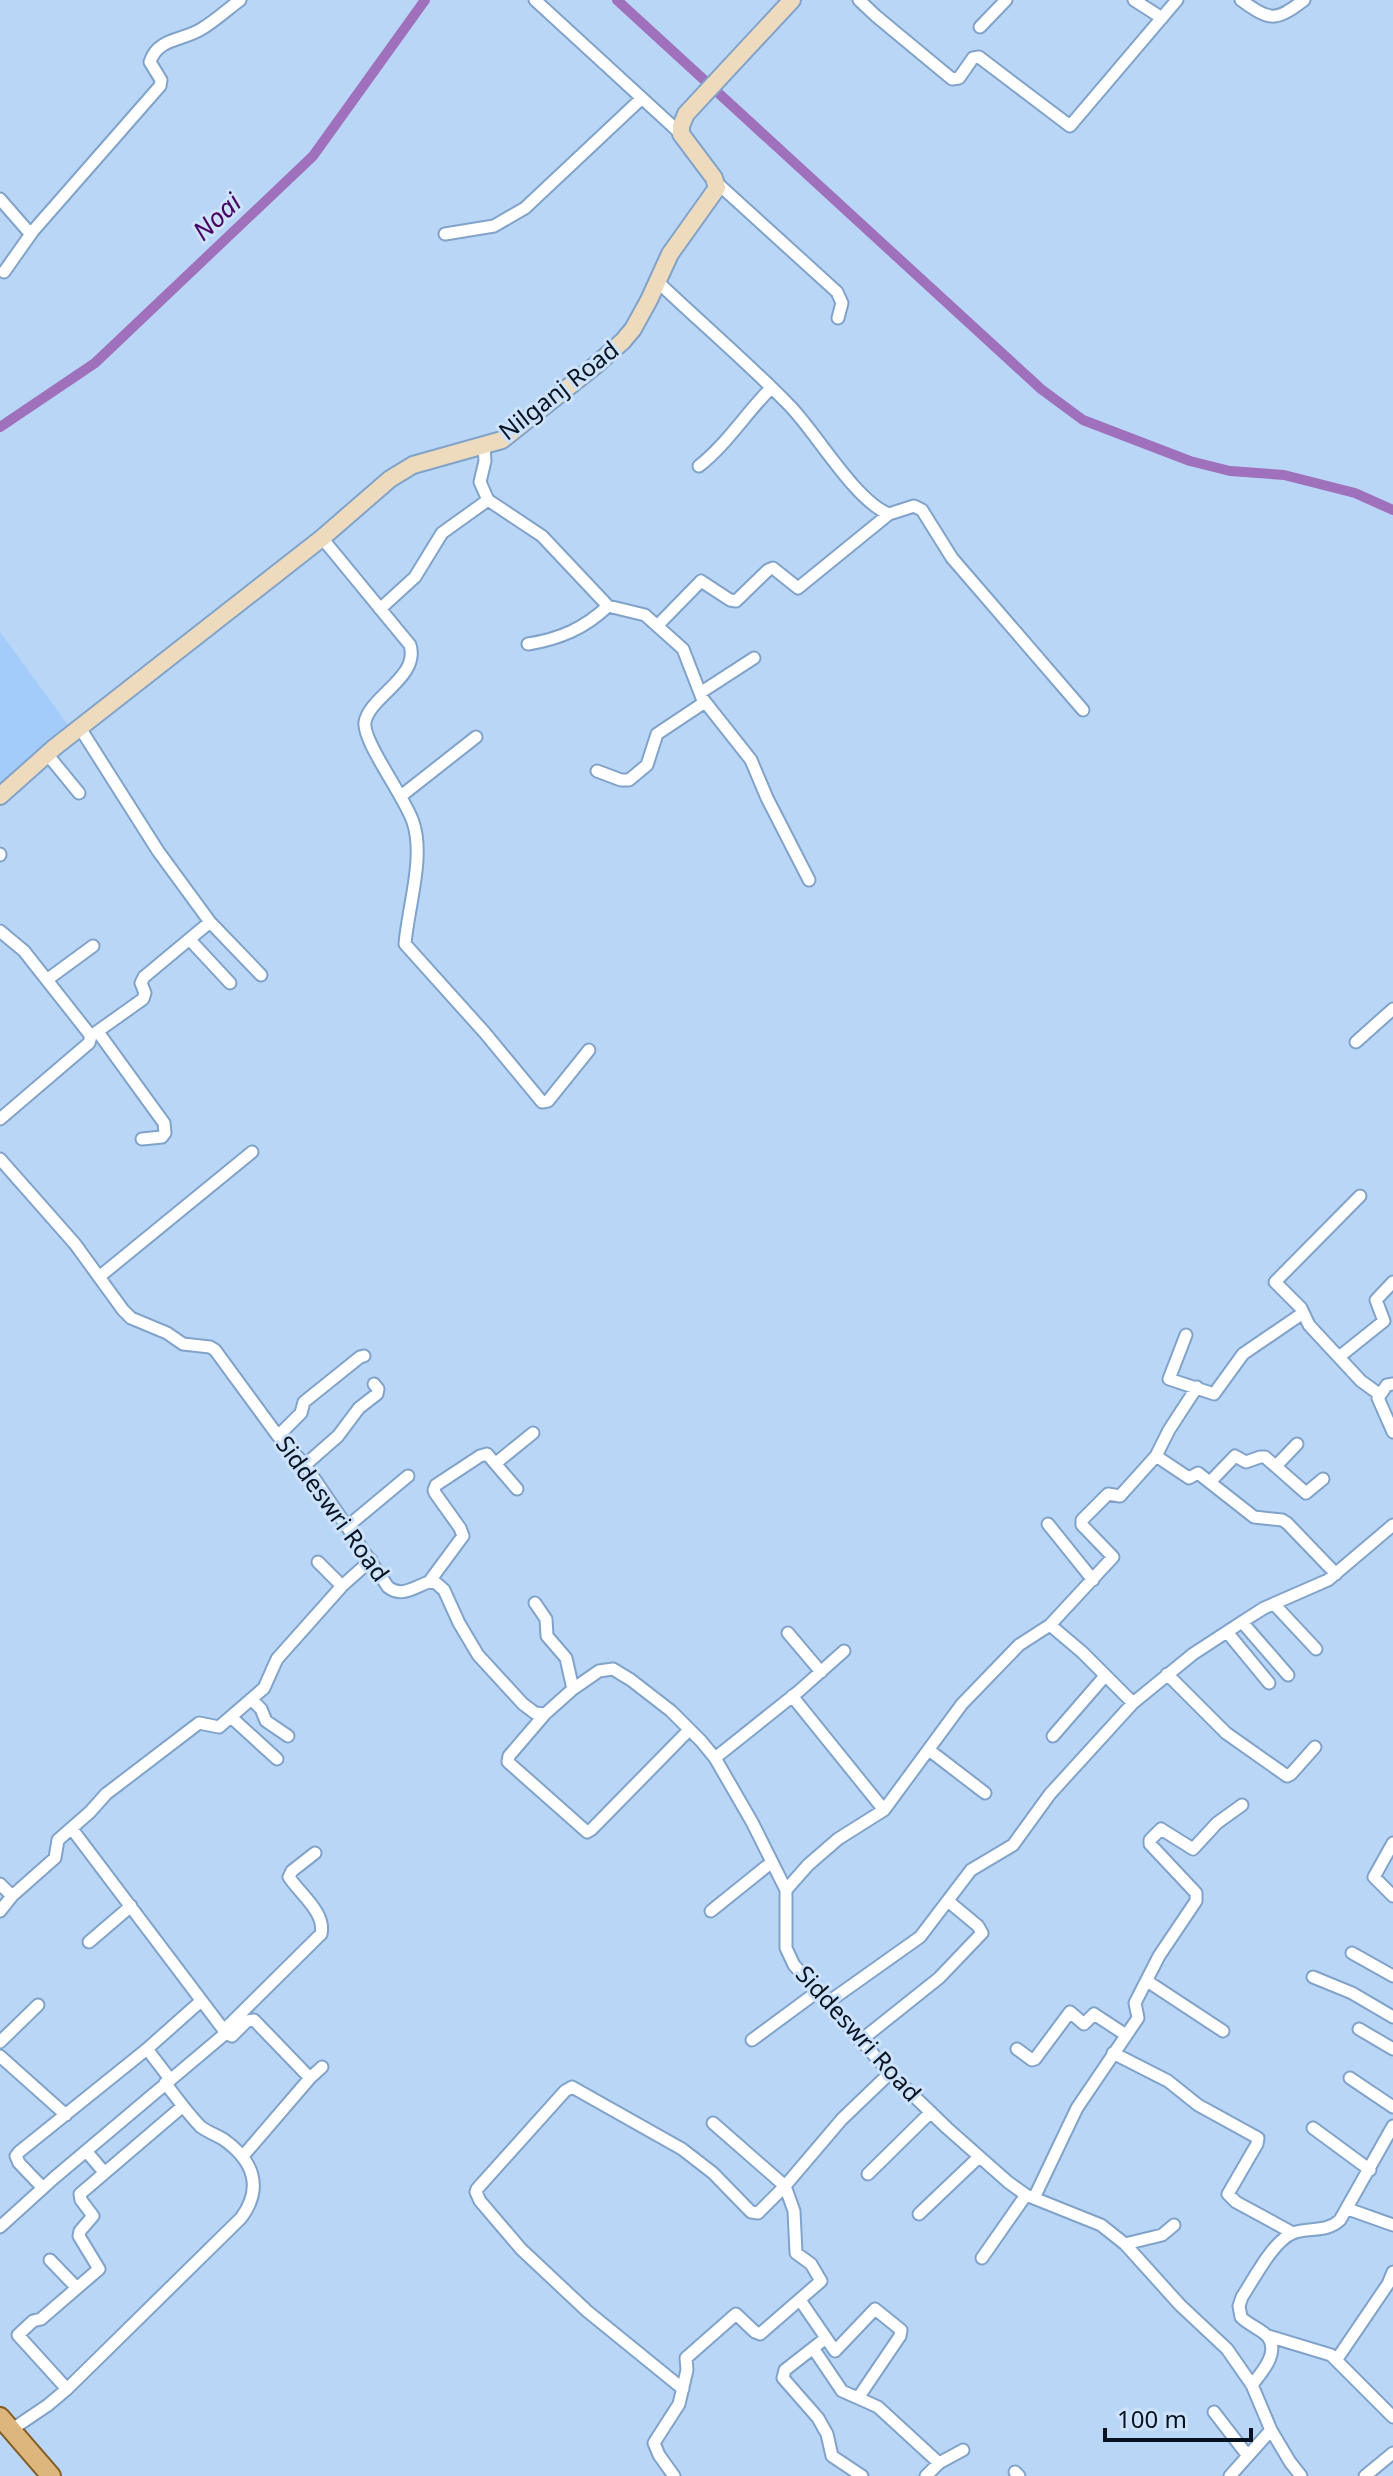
<svg xmlns="http://www.w3.org/2000/svg" width="1393" height="2476" font-family="'Noto Sans',sans-serif">
<rect width="100%" height="100%" fill="#b9d6f7"/>
<path fill="#a4ccfb" d="M0 632 68 725 0 783Z"/>
<g fill="none" stroke-linecap="round" stroke-linejoin="round">
<path stroke="#9f70bb" stroke-width="10" d="M617 0 1041 389 1083 420 1190 461 1230 471 1284 475 1355 493 1393 510
M0 427 95 363 313 156 425 0"/>
<g stroke="#81a3ca" stroke-width="15">
<path id="street" d="M535 0 681 134
M859 0 876 16 952 79 959 78 973 58 979 57 1070 126 1177 0
M1134 0 1162 18
M1241 0C1270 21 1275 22 1304 0
M980 27 1006 0
M716 182 837 292 842 303 838 318
M0 199 27 230 33 231 160 86 161 80 150 62C158 37 184 41 203 28 216 20 228 9 240 0
M445 234 494 226 525 208 641 99
M4 272 33 231
M658 282C701 323 747 362 789 405 816 432 855 501 889 514L914 506 922 510 952 558 1083 710
M484 445 485 461 480 482 488 500 542 536 608 606 645 615 683 649 702 698 751 760 767 798 809 880
M699 466C727 444 746 413 771 388
M322 538 410 645C420 677 370 696 365 722 362 741 405 797 413 822 425 857 408 907 405 944L485 1033 542 1102 548 1101 589 1050
M380 609 415 577 442 533 488 500
M658 625 701 581 730 600 736 601 768 570 773 568 798 588 889 514
M528 644C560 639 585 628 608 606
M700 693 754 658
M80 728 158 851 210 922 144 977 141 983 145 993 143 999 91 1036
M47 754 79 793
M597 771 621 780H629L647 765 657 734 705 702
M401 796 476 737
M0 854V855
M210 922 261 975
M0 931 24 951 91 1036 89 1043 0 1119
M190 940 230 983
M48 979 93 946
M98 1032 164 1123 165 1133 162 1137 142 1139
M1356 1042 1393 1009
M0 1159 75 1244 123 1310 131 1318 167 1333 183 1344 210 1347 215 1350 278 1436 305 1465 388 1587C402 1598 414 1587 429 1582L436 1583 444 1590 459 1623 478 1655 523 1704 535 1713 545 1714 573 1689 599 1671 613 1669 631 1680 671 1711 701 1741 715 1758 752 1822 786 1890V1948L794 1965 890 2073 947 2128 1008 2182 1026 2195 1101 2225 1125 2244 1180 2305 1227 2349 1252 2385 1271 2430 1290 2462 1301 2476
M1360 1196 1275 1282 1301 1308 1309 1325 1361 1381 1379 1394
M99 1277 252 1152
M1186 1335 1169 1379 1214 1394 1243 1354 1303 1313
M1339 1357 1384 1321 1376 1300 1393 1282
M1393 1384 1387 1385 1378 1398 1393 1432
M278 1436 301 1413 304 1402 360 1357 364 1356
M1156 1456 1169 1430 1197 1387
M496 1463 533 1433
M305 1465 338 1436 359 1408 377 1394 378 1389 374 1384
M1276 1466 1297 1444
M1210 1482 1235 1456 1246 1462 1260 1457H1265L1306 1493 1323 1479
M1048 1524 1093 1580
M348 1526 408 1476
M318 1562 342 1586
M429 1582 463 1536 460 1528 435 1493 434 1490 436 1485 480 1456 487 1454 517 1489
M535 1603 546 1619 547 1636 566 1658 573 1689
M1274 1604 1316 1649
M1242 1622 1288 1675
M1050 1625 1113 1557 1082 1525V1520L1108 1494 1120 1496 1156 1456 1189 1478 1198 1473 1254 1517 1282 1520 1287 1523 1336 1574
M1227 1632 1269 1683
M788 1633 821 1672
M1167 1674 1226 1733 1287 1776 1291 1774 1315 1747
M792 1696 884 1810
M251 1699 261 1709 266 1721 288 1736
M545 1714 509 1756 508 1762 587 1832 592 1829 689 1730
M231 1717 277 1759
M1053 1736 1105 1676
M929 1750 985 1793
M715 1758 799 1691 844 1651
M72 1829 226 2033 232 2036 247 2021 254 2020 310 2078 322 2067
M1393 1843 1374 1877 1393 1896
M0 1884 12 1896
M786 1890 808 1865 838 1839 884 1810 962 1704 1019 1645 1050 1625 1082 1652 1133 1703 1193 1654 1242 1622 1264 1608 1328 1580 1393 1525
M0 1911 12 1896 55 1858 58 1840 90 1812 106 1794 199 1723 219 1727 264 1688 277 1659 342 1586 371 1560
M711 1911 772 1862
M89 1942 131 1906
M1352 1953 1393 1976
M1313 1977 1352 1993 1393 2017
M1147 1981 1223 2031
M827 2003 920 1937 971 1870 1013 1845 1050 1794 1133 1703
M1359 2029 1393 2049
M224 2030 321 1934C326 1913 300 1894 289 1877L292 1871 315 1853
M752 2040 817 1992
M860 2041 939 1978 982 1933 978 1926 948 1901
M0 2042 38 2005
M147 2049 170 2079
M1017 2049 1032 2060 1035 2059 1070 2012 1084 2024 1094 2014 1126 2035
M1113 2053 1168 2081 1198 2105 1258 2138 1257 2144 1228 2194 1236 2202 1293 2233
M0 2056 66 2115
M1350 2078 1393 2107
M1313 2128 1370 2170
M86 2151 104 2172
M243 2156 310 2078
M868 2174 931 2112
M43 2188 19 2163 16 2156 19 2152 147 2049 201 2001
M1034 2198 1077 2108 1138 2018 1135 2003 1159 1956 1196 1901V1893L1150 1844V1840L1161 1829 1193 1849 1217 1823 1242 1805
M1348 2209 1393 2225
M919 2214 979 2157
M0 2227 54 2178 226 2033
M1125 2244 1162 2235 1174 2225
M982 2258 1026 2195
M50 2260 77 2288
M800 2300 835 2351 875 2309 901 2330 900 2336 858 2398 878 2407 939 2463
M1268 2336 1331 2355 1393 2417
M826 2338 785 2370 783 2378 818 2418 827 2434 832 2456 862 2476
M813 2348 842 2391 858 2398
M1337 2359 1388 2284 1393 2272
M1252 2385C1261 2373 1280 2353 1268 2337 1262 2329 1248 2325 1241 2317L1239 2306 1242 2297C1254 2279 1273 2241 1293 2233 1309 2227 1326 2233 1340 2220L1393 2126
M67 2389 18 2335 33 2321 41 2319 99 2269 79 2236 80 2231 93 2216 81 2200 80 2194 183 2106
M683 2389 587 2311 521 2249 480 2201 476 2192 477 2189 565 2091 572 2087 682 2149 713 2173 751 2212 758 2213 785 2186 842 2119 890 2073
M1214 2412 1248 2456
M11 2430 48 2405 67 2389 241 2218C264 2187 253 2160 223 2139 216 2135 208 2132 201 2127 188 2114 177 2098 165 2083
M1015 2472 1019 2476
M674 2476 659 2455 654 2443 679 2404 687 2370 686 2358 736 2314 755 2332 760 2334 821 2281 811 2264 796 2253 794 2211 785 2186 713 2123
M926 2476 939 2463 963 2450
M1230 2476 1271 2430
M1365 2476 1393 2453"/>
</g>
<g stroke="#81a3ca" stroke-width="20">
<path id="secondary" d="M0 796 55 747 322 538 390 479 413 465 502 440 596 365 623 341 633 329 649 300 670 254 717 188 714 178 681 134V126L686 114 792 0"/>
</g>
<g stroke="#825e24" stroke-width="22">
<path id="primary" d="M0 2417 51 2476"/>
</g>
<use href="#street" stroke="#fff" stroke-width="11"/>
<use href="#secondary" stroke="#eedbbe" stroke-width="16"/>
<use href="#primary" stroke="#dcb67c" stroke-width="18"/>
</g>
<g text-anchor="middle" stroke-width="6" stroke-linejoin="round" paint-order="stroke">
<g font-size="24" fill="#071321" stroke="#cde2fb">
<text transform="translate(559 391) rotate(-38)" y="8">Nilganj Road</text>
<text transform="translate(332 1509) rotate(54)" y="8">Siddeswri Road</text>
<text transform="translate(858 2034) rotate(48)" y="8">Siddeswri Road</text>
</g>
<g font-size="26" font-style="italic" fill="#480264" stroke="#cde2fb">
<text transform="translate(217 217) rotate(-43)" y="9">Noai</text>
</g>
</g>
<path d="M1105 2428v12h146v-12" fill="none" stroke="#071321" stroke-width="4"/>
<text x="1117" y="2428" font-size="24" fill="#071321" stroke="#cde2fb" stroke-width="6" paint-order="stroke">100 m</text>
</svg>
